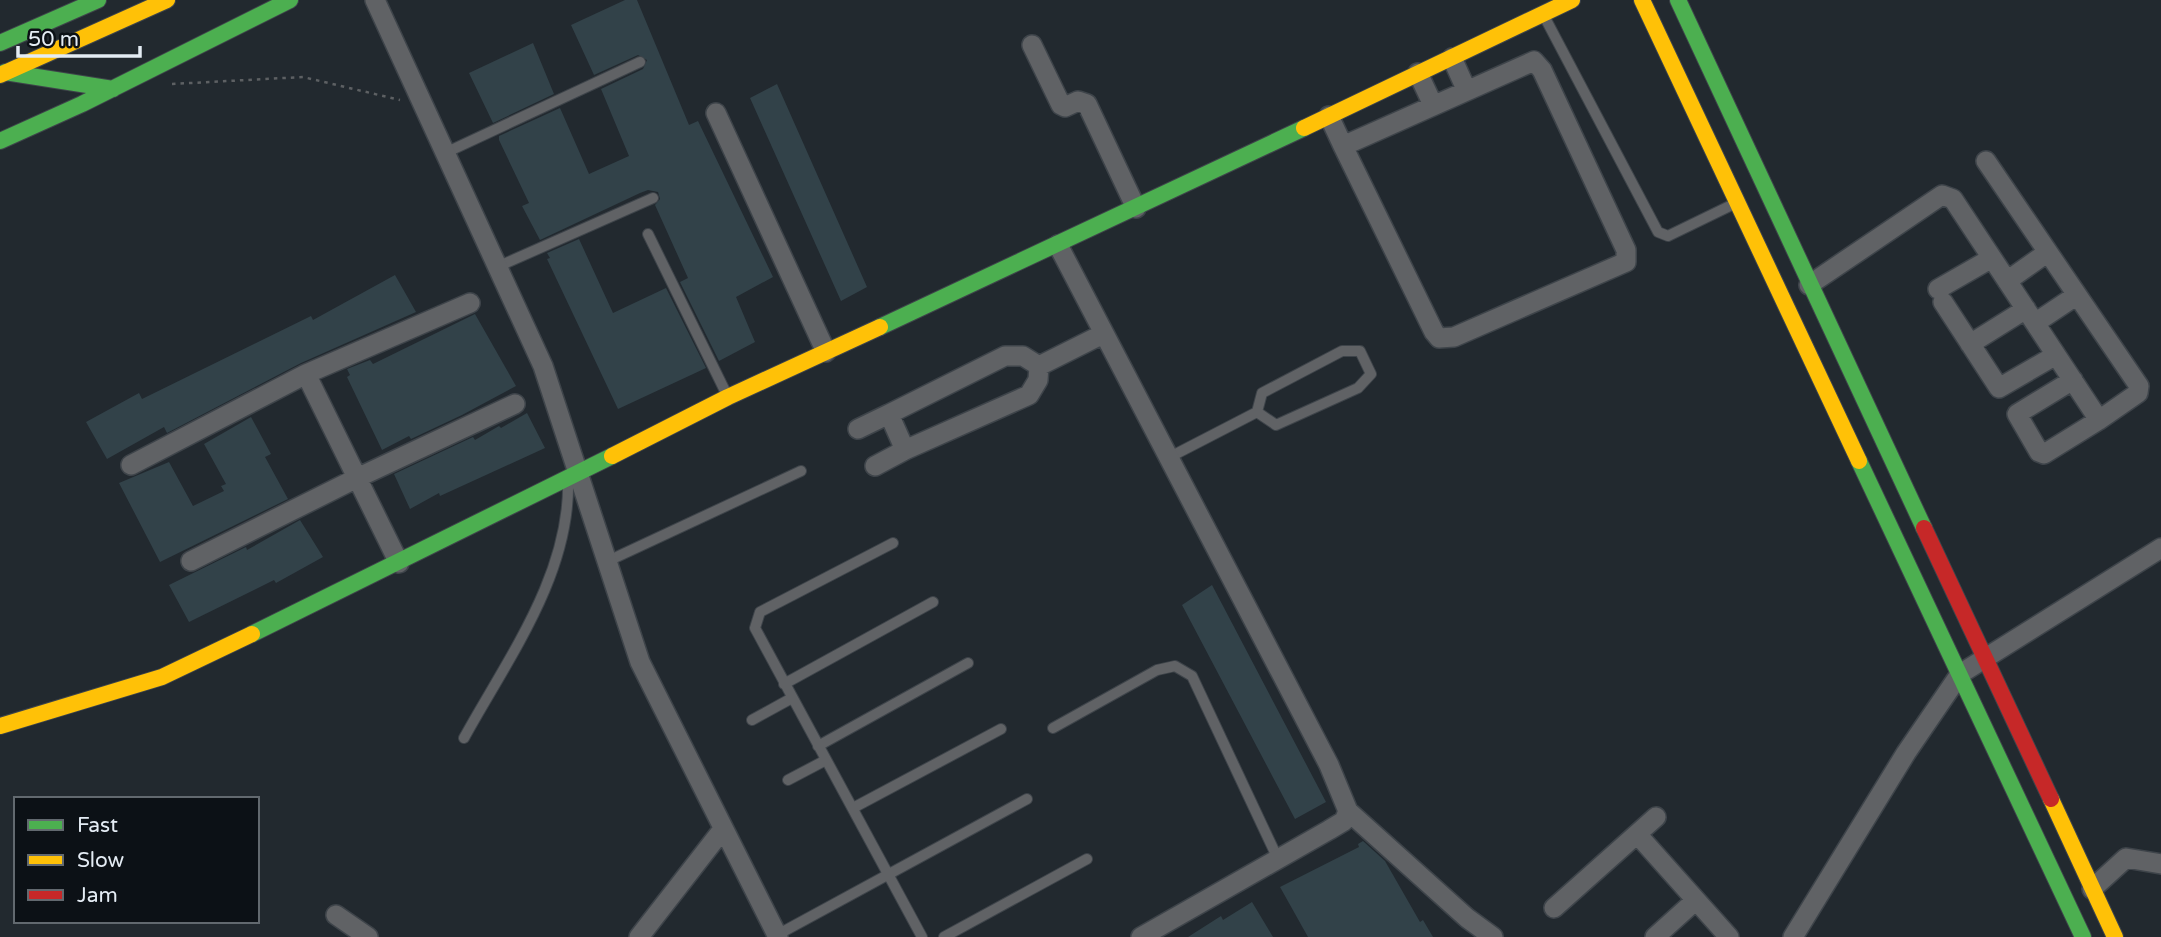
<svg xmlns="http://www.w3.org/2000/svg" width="2161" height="937" font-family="'Varela Round',sans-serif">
<rect width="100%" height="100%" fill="#22292f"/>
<path fill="#324249" d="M625 0H637L689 125 698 121 773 277 736 297 755 342 719 361 680 282 688 278 655 205 660 199 658 192 648 190 640 193 540 240 522 206 529 203 499 140V136L560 108 589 174 629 156 601 89 643 69 647 60 638 55 594 75 571 25Z
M533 43 554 94 493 123 469 73Z
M777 84 867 287 841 301 750 98Z
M579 239 613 313 666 288 706 368 618 409 547 259 550 258 547 253Z
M395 275 416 312 301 363 167 433 164 427 107 459 86 422 139 393 142 399 311 316 313 320Z
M475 314 516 386 462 415 411 439 409 436 382 450 347 377 350 375 347 369 370 360 373 364Z
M527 413 545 448 440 496 439 493 410 509 394 474 473 437 475 440 499 426 501 428Z
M251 417 271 454 265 457 288 499 160 562 119 483 169 462 193 506 224 491 221 486 226 484 204 444Z
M300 520 323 557 276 583 274 580 189 622 169 585 246 547 247 550Z
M1212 585 1326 802 1295 819 1182 605Z
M1363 841 1385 861 1420 922 1423 920 1433 937H1308L1280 887 1359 847 1358 844Z
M1252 902 1273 937H1188L1221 916 1223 920Z"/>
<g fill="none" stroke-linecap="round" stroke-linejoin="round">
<g stroke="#3e444a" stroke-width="12">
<path id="lane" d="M1543 14 1658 232 1668 236 1738 202
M445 153 640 62
M648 234 728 397
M497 267 653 198
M1168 458 1257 412 1276 425 1358 388 1371 374 1360 351H1342L1262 393 1257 412
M893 543 760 612 755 628 922 937
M608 561 801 471
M784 684 933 602
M752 720 792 698
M1053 728 1157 670 1175 666 1192 676 1278 859
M464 738C508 658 571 574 568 479
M818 746 968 663
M788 780 826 760
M853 808 1001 729
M777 935 1027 799
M944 937 1087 859"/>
</g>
<g stroke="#3e444a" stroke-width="22">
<path id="street" d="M375 0 543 366 640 662 778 937
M1032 45 1061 105 1065 107 1078 101 1087 104 1136 208
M1452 58 1466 89
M1418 73 1433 105
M716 113 826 352
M1329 116 1343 146 1434 332 1439 338 1454 337 1626 262V250L1542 70 1534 61 1343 146
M1058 245 1329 765 1348 811 1344 821 1329 830 1141 937
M2007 281 2048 252
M1809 285 1942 195 1953 199 2099 420 2138 393 2139 386 1986 161
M1938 289 1992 258
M1943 302 1999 388 2056 355
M2035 323 2077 295
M1970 344 2026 309
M1039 366 1038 380 1029 395 905 450 889 414 1005 356H1023L1039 366 1103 334
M306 374 399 563
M2073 380 2017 414 2039 452 2044 454 2099 420
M858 429 889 414
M131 465 306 374 470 303
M875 466 905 450
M191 561 357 478 515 404
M1348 811 1467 918 1493 937
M1637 834 1729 937
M2092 889 2126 858 2161 864
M1554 908 1656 817
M336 915 368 937
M639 937 723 829
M1655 937 1696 900
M1793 937 1906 753 1960 674 2161 548"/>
</g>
<g stroke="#3e444a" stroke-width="18">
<path id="fast" d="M1678 0 1924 528
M0 43 98 0
M5 72 113 89
M0 141 82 104 290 0
M880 327 1304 128
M1859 461 2083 937
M252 634 612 456"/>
</g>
<g stroke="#3e444a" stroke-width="18">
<path id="slow" d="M1642 0 1859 461
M0 75 167 0
M1304 128 1572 0
M612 456 728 397 880 327
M0 726 162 677 252 634
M2051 799 2115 937"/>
</g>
<g stroke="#3e444a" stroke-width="18">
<path id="jam" d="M1924 528 2051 799"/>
</g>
<path stroke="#5d6063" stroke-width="2.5" stroke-dasharray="3.5 5" stroke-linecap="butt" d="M172 84 303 77 400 100"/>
<use href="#lane" stroke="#606265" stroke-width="10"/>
<use href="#street" stroke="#606265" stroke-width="19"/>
<use href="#fast" stroke="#4caf50" stroke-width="16"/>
<use href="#slow" stroke="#ffc107" stroke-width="16"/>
<use href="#jam" stroke="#c62828" stroke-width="16"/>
</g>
<rect x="14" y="797" width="245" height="126" fill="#0c1116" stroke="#62696f" stroke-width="2"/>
<rect x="28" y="820" width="35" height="10" fill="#4caf50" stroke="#62696f" stroke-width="2"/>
<text x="77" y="832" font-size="21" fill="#e4ecf4">Fast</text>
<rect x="28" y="855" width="35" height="10" fill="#ffc107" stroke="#62696f" stroke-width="2"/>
<text x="77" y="867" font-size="21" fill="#e4ecf4">Slow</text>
<rect x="28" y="890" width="35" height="10" fill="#c62828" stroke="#62696f" stroke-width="2"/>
<text x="77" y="902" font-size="21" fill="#e4ecf4">Jam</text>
<path d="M18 46v10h122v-10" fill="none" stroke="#e4ecf4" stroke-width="3.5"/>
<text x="28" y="46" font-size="21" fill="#e4ecf4" stroke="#0c1116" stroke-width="5" paint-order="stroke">50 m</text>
</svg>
